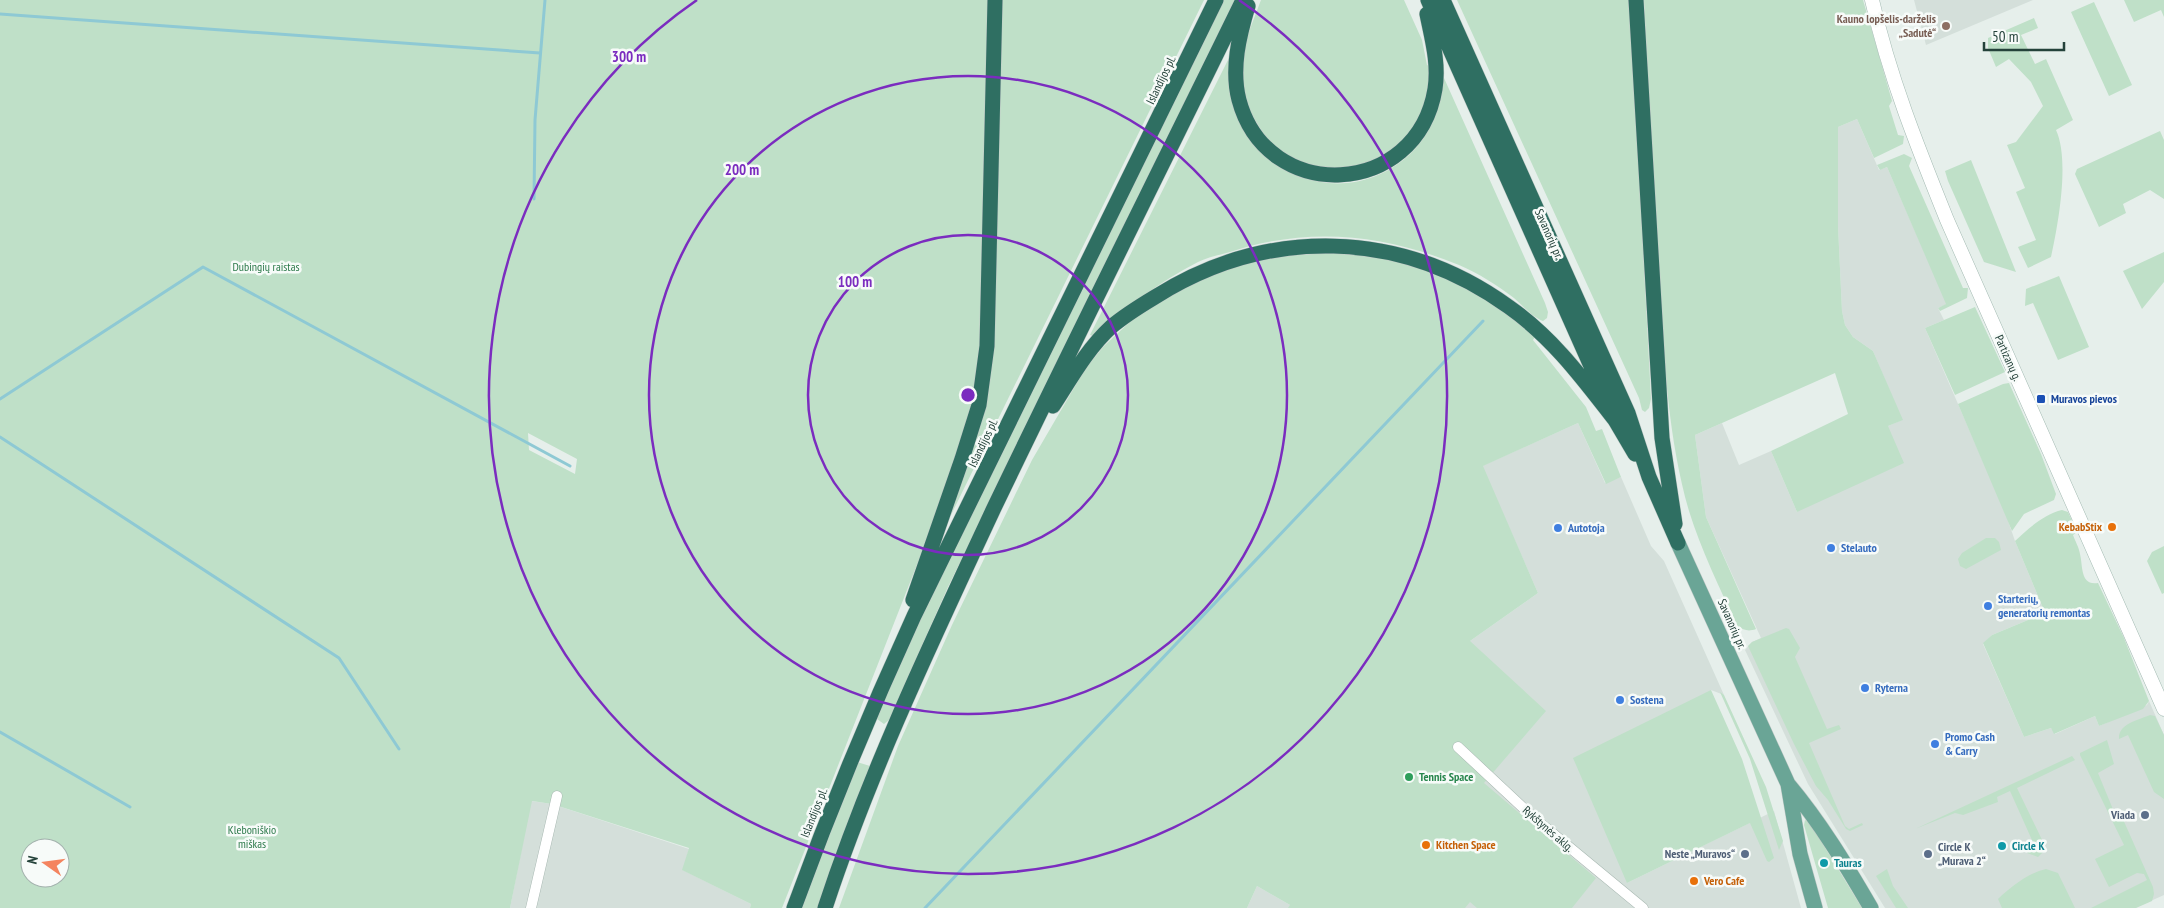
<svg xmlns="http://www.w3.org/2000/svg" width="2164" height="908" font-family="'PT Sans Narrow',sans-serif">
<rect width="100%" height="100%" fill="#e6efeb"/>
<path fill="#d4dfda" d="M1914 0H2033L1926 45Z
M1857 119 1879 170 1887 167 1947 304 1938 308 1944 320 1925 328 2005 512 2015 541 2045 613 1992 635 1983 644 2024 737 2051 728 2055 734 2095 716 2099 726 2147 705 2149 701 2164 735V895L2135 908H1885L1808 784 1745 650 1752 642 1761 638 1706 517 1695 435 1722 423 1739 465 1771 451 1797 512 1888 426 1902 420 1873 351 1853 337 1845 325 1842 311 1838 226V127Z
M1578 423 1605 483 1621 477 1651 546 1664 561 1724 695 1711 690 1627 883 1774 811 1801 908H1247L1257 886 1290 905 1470 641 1538 593 1482 466Z
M531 801 552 804 689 849 683 870 751 904 750 908H510Z"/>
<path fill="#bfe0c8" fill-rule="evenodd" d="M0 0H988L981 337 968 428 955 468 782 908H750L751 904 682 870 689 848 552 804 532 801 510 908H0ZM528 433 577 459 575 474 529 450ZM30 848H60V878H30Z
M999 0H1204L951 515 949 513 978 427Z
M1224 0H1235L948 587 889 720 884 724 877 719 907 646Z
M1261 0H1404L1422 40 1427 65 1433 68 1431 87 1414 132 1383 160 1339 170 1298 163 1268 141 1247 107 1242 83V60L1248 34Z
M1457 0H1630L1651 399 1649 408 1645 412 1642 410 1639 398Z
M1644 0H1863L1892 101 1889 106 1898 135 1904 136 1903 144 1874 158 1857 119 1838 127V226L1842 311 1845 325 1853 337 1873 351 1903 420 1888 426 1904 463 1797 512 1771 451 1848 414 1835 373 1695 435 1706 517 1756 629C1748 632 1744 630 1737 626 1720 588 1701 550 1689 511 1669 441 1665 370 1660 298 1654 199 1649 99 1644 0Z
M2124 0H2164V17L2161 10 2134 22Z
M2094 2 2132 85 2109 96 2071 12Z
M2034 18 2038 28 2021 35 2035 64 2046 59 2073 120 2056 130C2070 160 2058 225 2051 257L2028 268 2018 247 2036 240 2016 192 2025 188 2007 145 2016 142 2043 106 2031 82 2009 59 1996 67 1988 48V38Z
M1231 54C1232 75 1230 101 1240 121 1272 186 1354 205 1409 155 1420 145 1433 126 1437 111 1440 101 1439 86 1444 78L1545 303 1548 312 1547 318 1543 321C1532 317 1523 306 1514 298 1497 285 1478 273 1459 265 1383 234 1309 226 1230 252 1220 255 1208 257 1198 262 1159 282 1126 308 1093 336L1090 335Z
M2160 131 2164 140V199L2150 190 2123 204 2126 213 2099 227 2075 174 2077 169Z
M1904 154 1912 158 1909 166 1963 288H1968L1967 298 1940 311 1938 308 1946 304 1887 167 1880 170 1877 165Z
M1971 160 2016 272 1984 262 1948 181 1945 171Z
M1356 251 1451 276 1537 333 1533 340 1586 407 1596 431 1602 429 1621 477 1606 484 1578 423 1483 466 1538 593 1470 641 1546 711 1484 783 1596 878 1572 908H1477L1470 902 1465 908H1288L1290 905 1257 886 1247 908H839L898 746 952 625 1032 460 1085 369 1104 346 1133 319 1180 287 1255 258Z
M2164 252V282L2142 309 2123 271Z
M2059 276 2089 347 2058 360 2033 303 2025 306 2026 289Z
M1975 307 2005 372 1955 395 1925 328Z
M2009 383 2041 454 2056 494 2054 500 2024 514 2012 531 1958 404 2003 384Z
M2062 510 2068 512 2077 532 2073 535C2075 541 2079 547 2080 554 2083 566 2080 586 2098 583L2124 638 2149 701 2143 709 2099 726 2095 716 2054 734 2051 728 2024 737 1983 643 1992 635 2045 613 2015 541C2028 529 2044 514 2062 510Z
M1986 538H1995L1999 542 2001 550 1966 569 1960 566 1958 559 1962 553Z
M2164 546V593L2162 594 2147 561 2152 552Z
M1786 628 1789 629 1800 648 1795 657 1827 729 1839 725 1841 729 1809 743 1845 826 1849 829 1862 823 1863 825 1850 831 1846 829 1828 800 1816 786 1794 744 1748 646 1752 642Z
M1711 690 1742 759 1774 858 1769 862 1767 861 1750 823 1627 883 1573 758Z
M1720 692 1724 695 1766 787 1783 841 1779 850 1750 759Z
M2150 715 2155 716 2164 735V799L2154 792 2128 735 2119 739C2118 724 2138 720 2150 715Z
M2107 740 2114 764 2098 773 2117 819 2122 817 2153 887 2154 894 2152 901 2136 908H2091L2147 880 2144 874 2137 873 2109 887 2095 859 2124 845 2080 755V753Z
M2072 756 2075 760 2017 788 2044 844 2045 850 2038 857 2027 853 2036 849 2010 791 1997 797 1998 802 1963 815 1955 813 1915 829Z
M857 762 870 766 818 908H802Z
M1805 820 1810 823 1862 908H1828L1804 825Z
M1887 869 1893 886 1908 908H1896L1876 876Z
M2046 869 2058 873 2075 908H2002L1998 899C2011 887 2028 873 2046 869Z"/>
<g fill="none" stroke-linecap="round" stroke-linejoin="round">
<path stroke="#8ec9d4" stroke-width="3" d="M0 14 540 53
M534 199 535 120 545 0
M0 399 203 267 570 466
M0 437 339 658 399 749
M0 732 130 807
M925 908 1483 321"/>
<g stroke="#a8b8b2" stroke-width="11">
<path id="street" d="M1458 747 1534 818 1643 908
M531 908 557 796"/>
</g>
<g stroke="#a4bbb3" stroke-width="15">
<path id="secondary" d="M1872 0C1889 76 1918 148 1947 220L2164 709"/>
</g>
<g stroke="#c2cac8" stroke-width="16">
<path id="primary" d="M1678 543 1788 784 1800 854 1815 908
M1788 784C1820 822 1846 865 1871 908"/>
</g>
<g stroke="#c2cac8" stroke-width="16">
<path id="highway" d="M1428 0 1615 420 1635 454
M1443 0 1628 413 1649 477 1678 543
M1636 0 1662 438 1675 524
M1248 6C1239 36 1231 69 1239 100 1267 205 1417 198 1435 89 1439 63 1432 39 1427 14
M1053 406C1070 380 1087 349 1111 327 1124 316 1140 306 1155 297 1268 226 1401 229 1509 307 1553 338 1583 379 1615 420
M913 600 962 459 979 405 987 346 995 0
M794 908C830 809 870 712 914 616L1216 0
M825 908C870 771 932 641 993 510 1075 339 1160 170 1243 0"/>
</g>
<use href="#street" stroke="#fff" stroke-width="10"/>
<use href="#secondary" stroke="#fff" stroke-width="14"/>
<use href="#primary" stroke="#6aa596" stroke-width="15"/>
<use href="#highway" stroke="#2f6f62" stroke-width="15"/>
</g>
<g fill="none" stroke="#7b2cbf" stroke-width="2.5">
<circle cx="968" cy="395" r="160"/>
<circle cx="968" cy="395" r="319"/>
<path d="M1239 0A479 479 0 1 1 697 0"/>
</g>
<circle fill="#8d6e63" stroke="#f7fbf9" stroke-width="2" cx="1946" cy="26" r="5"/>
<rect fill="#1a4fb4" stroke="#f7fbf9" stroke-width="2" x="2036" y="394" width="10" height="10" rx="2.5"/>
<g fill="#e8710a" stroke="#f7fbf9" stroke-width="2">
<circle cx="2112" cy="527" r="5"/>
<circle cx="1426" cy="845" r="5"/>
<circle cx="1694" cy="881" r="5"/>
</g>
<g fill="#3f7fe0" stroke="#f7fbf9" stroke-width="2">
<circle cx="1558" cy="528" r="5"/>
<circle cx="1831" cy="548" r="5"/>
<circle cx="1988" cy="606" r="5"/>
<circle cx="1865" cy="688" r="5"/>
<circle cx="1620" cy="700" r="5"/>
<circle cx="1935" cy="744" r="5"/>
</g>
<circle fill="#2e9e5b" stroke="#f7fbf9" stroke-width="2" cx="1409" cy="777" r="5"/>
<g fill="#5c6f8a" stroke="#f7fbf9" stroke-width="2">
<circle cx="2145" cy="815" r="5"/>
<circle cx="1745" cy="854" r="5"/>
<circle cx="1928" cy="854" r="5"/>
</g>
<g fill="#0f9aa8" stroke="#f7fbf9" stroke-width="2">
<circle cx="2002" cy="846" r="5"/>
<circle cx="1824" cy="863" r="5"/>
</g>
<g text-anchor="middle" stroke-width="5" stroke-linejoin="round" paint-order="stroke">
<g font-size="12" font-weight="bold" fill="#785e54" stroke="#f7fbf9" text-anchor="end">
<text x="1936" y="23">Kauno lopšelis-darželis<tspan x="1936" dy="14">„Sadutė“</tspan></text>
</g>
<g font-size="12" fill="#24423a" stroke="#f7fbf9">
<text transform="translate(1161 80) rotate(-64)" y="4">Islandijos pl.</text>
<text transform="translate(1549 234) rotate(66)" y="4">Savanorių pr.</text>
<text transform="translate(2008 358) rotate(66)" y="4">Partizanų g.</text>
<text transform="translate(983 443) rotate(-64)" y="4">Islandijos pl.</text>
<text transform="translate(1732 624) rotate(66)" y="4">Savanorių pr.</text>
<text transform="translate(814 813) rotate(-68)" y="4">Islandijos pl.</text>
<text transform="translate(1548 829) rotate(41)" y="4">Rykštynės aklg.</text>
</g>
<g font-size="12" fill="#2d7a4b" stroke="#f7fbf9">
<text x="266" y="271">Dubingių raistas</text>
<text x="252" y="834">Kleboniškio<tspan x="252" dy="14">miškas</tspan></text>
</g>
<g font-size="12" font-weight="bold" fill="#164399" stroke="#f7fbf9" text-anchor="start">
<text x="2051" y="403">Muravos pievos</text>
</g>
<g font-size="12" font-weight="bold" fill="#c56008" stroke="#f7fbf9" text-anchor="start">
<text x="2102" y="531" text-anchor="end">KebabStix</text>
<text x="1436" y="849">Kitchen Space</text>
<text x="1704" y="885">Vero Cafe</text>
</g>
<g font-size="12" font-weight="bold" fill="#366cbe" stroke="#f7fbf9" text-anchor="start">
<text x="1568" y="532">Autotoja</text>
<text x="1841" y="552">Stelauto</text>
<text x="1998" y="603">Starterių,<tspan x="1998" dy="14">generatorių remontas</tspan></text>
<text x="1875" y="692">Ryterna</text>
<text x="1630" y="704">Sostena</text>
<text x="1945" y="741">Promo Cash<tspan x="1945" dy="14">&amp; Carry</tspan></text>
</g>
<g font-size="12" font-weight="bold" fill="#27864d" stroke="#f7fbf9" text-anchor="start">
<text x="1419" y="781">Tennis Space</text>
</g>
<g font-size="12" font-weight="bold" fill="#4e5e75" stroke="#f7fbf9" text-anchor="end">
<text x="2135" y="819">Viada</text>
<text x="1938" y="851" text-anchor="start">Circle K<tspan x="1938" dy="14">„Murava 2“</tspan></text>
<text x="1735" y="858">Neste „Muravos“</text>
</g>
<g font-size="12" font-weight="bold" fill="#0d838f" stroke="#f7fbf9" text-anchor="start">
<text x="2012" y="850">Circle K</text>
<text x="1834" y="867">Tauras</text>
</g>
</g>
<circle cx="968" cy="395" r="8" fill="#7b2cbf" stroke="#f7fbf9" stroke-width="2.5"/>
<g font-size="15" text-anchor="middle" font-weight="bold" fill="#7b2cbf" stroke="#f7fbf9" stroke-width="5" stroke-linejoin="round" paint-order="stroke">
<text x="629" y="62">300 m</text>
<text x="742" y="175">200 m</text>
<text x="855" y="287">100 m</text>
</g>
<g transform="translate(45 863) rotate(284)"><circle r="24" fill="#f7fbf9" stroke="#a3b1ad"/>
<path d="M0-4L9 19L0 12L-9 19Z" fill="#f4845f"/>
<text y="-8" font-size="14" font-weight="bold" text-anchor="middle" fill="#24423a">N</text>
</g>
<path d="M1984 42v8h80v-8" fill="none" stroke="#24423a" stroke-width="2.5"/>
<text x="1992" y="42" font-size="15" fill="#24423a" stroke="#f7fbf9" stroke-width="4" paint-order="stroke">50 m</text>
</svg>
